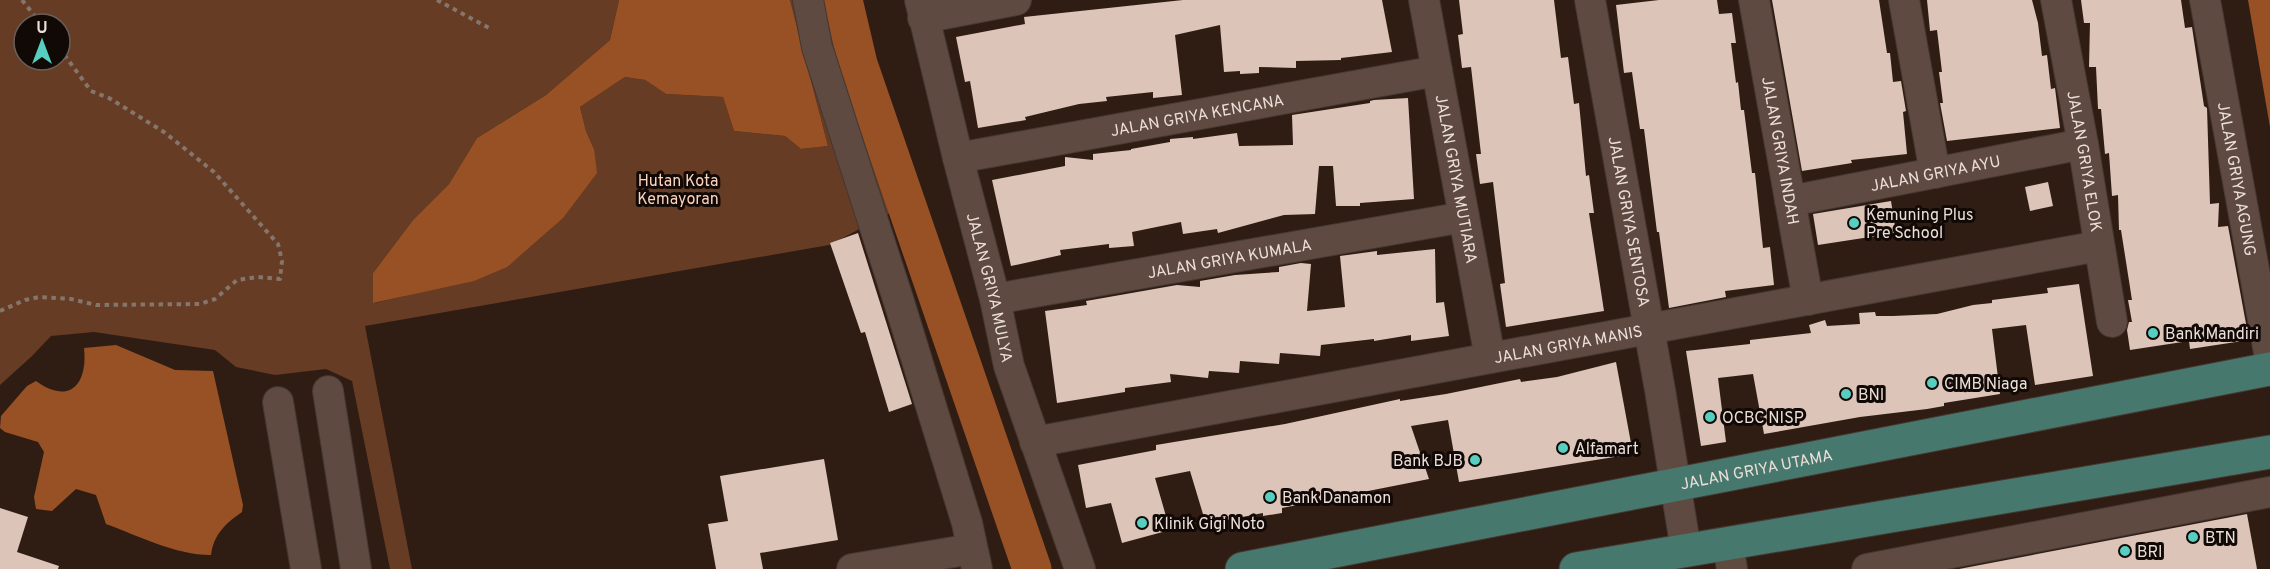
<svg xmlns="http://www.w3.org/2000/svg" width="2270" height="569" font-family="Overpass,sans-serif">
<rect width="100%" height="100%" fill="#2f1d14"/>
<path fill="#673c24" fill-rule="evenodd" d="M0 0H619L610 40 546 95 477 138 449 184 413 220 373 273 374 303 405 296 594 149 586 131 580 107 625 77 645 80 666 94 723 97 734 131 785 136 801 149 828 146 790 0H833L840 31 898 209 829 245 365 326 412 569H390L352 381 326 369 275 375 236 367 215 350 94 332 51 336 32 356 0 385ZM24 24H60V60H24Z"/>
<path fill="#985125" d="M619 0H790L828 146 801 149 785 136 734 131 723 97 666 94 645 80 625 77 580 107 586 131 594 149 597 173 563 218 507 267 474 281 373 303V273L413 220 449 184 477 138 546 95 610 40Z
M2248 0H2270V127Z
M116 345 175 370 213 371 243 505 242 512C225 524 214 534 211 555 175 555 139 536 106 524L96 495 76 489 52 511 36 509 34 497 44 452 38 442 5 432 0 428 1 416 27 386 36 381C69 405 88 385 84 348Z"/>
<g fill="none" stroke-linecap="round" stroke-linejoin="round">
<path stroke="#985125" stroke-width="39" d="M843 0 858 64 1032 569"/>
</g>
<path fill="#dcc4b8" d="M1183 0H1382L1392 52 1341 58V60L1296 61V68L1259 67V73L1240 74V71L1224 72 1220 25 1175 35 1182 95 1153 98V92L1106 97 1107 101 1079 104 1025 117 1026 120 978 128 970 81 965 82 956 37 1025 24 1024 17Z
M1459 0H1554L1561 58 1568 57 1574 104 1579 103 1586 176 1589 175 1594 213H1589L1604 311 1506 327 1500 284 1505 283 1493 182 1480 184 1476 154H1481L1471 67 1462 68 1458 35 1463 34Z
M1659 0H1717L1719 14 1732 13 1736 43H1731L1736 83 1738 82 1741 110H1744L1752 173H1755L1763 248 1770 247 1774 285 1725 291 1726 297 1669 308 1659 232H1657L1644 129H1640L1632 72 1624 73 1616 5Z
M1772 0H1879L1887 53H1890L1893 82 1901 81 1906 111 1903 112 1907 154 1851 160 1852 163 1802 171Z
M1927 0H2032L2038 23 2042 56 2047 55 2051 89 2055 88 2060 128 1947 141 1940 103H1943L1939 72H1942L1937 30 1930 31Z
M2081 0H2181L2185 28 2192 27 2204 106 2207 108 2210 204 2219 203 2218 227 2228 226 2249 340 2190 349 2189 341 2130 350 2127 330 2129 322H2132L2128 300H2132L2121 230H2119L2118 195 2112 196 2109 153 2105 154 2101 109H2098L2096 67H2089L2090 23H2084Z
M1408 98 1414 199 1360 203V206H1336L1333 166H1319L1315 214 1284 215 1218 233 1217 229 1183 234 1181 222 1132 232 1134 246 1109 248V244L1060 250 1061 255 1011 266 992 180 1065 166V157L1093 160V154L1131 150V149L1170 142V139L1193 137V139L1237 133 1239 146 1293 145 1292 115 1370 103V101L1374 100Z
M2048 182 2053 206 2030 211 2025 187Z
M1891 201 1896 233 1818 245 1813 214Z
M858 233 912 404 889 412 865 332 861 333 830 243Z
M1435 249 1436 303 1444 302 1449 336 1411 341V335L1374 341V339L1321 345 1320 356 1280 353 1279 364 1240 361 1239 373 1209 371 1208 378 1170 374 1171 382 1125 388V392L1057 403 1045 311 1087 305 1086 301 1177 285 1200 287V281L1235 275 1279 272V267L1301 263 1311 264 1307 311 1345 307 1340 256 1377 251V255Z
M2079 284 2093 376 2035 385 2026 325 1992 329 2000 394 1944 403V406L1927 409 1860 417 1764 434 1753 374 1718 378 1726 442 1701 446 1686 351 1750 344V340L1811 333 1809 325 1825 320 1827 326 1860 324 1859 313 1875 312 1876 316H1893L1937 314 1973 305 1992 303V300L2048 293 2047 288Z
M1616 362 1633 454 1459 482 1448 420 1411 426 1429 479 1282 508V513L1263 516V513L1206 524 1190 471 1155 478 1170 530 1122 543 1111 503 1086 508 1078 465 1156 450V445L1174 442 1285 424 1400 399V401L1446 394 1520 379 1521 382 1557 377Z
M824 459 838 540 760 553 763 569H716L708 524 728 521 720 476Z
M0 508 28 517 17 552 59 566 58 569H0Z
M2247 514 2257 569H1959Z"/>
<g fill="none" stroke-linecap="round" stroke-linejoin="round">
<g stroke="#453731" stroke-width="32">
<g id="minor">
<path d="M808 0 817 47 899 302 967 523 977 569"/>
<path id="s1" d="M920 0 958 158 995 299 1009 366 1080 569"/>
<path id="s2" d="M1424 0 1490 358"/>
<path id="s3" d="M1590 0 1660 390 1686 550"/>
<path id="s4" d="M1754 0 1808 300"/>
<path d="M1904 0 1935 173"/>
<path id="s5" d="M2056 0 2083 144 2112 322"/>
<path id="s6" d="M2205 0 2270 358"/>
<path d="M923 18 1016 0"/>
<path id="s7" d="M958 158 1437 71"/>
<path id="s8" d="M1790 201 2083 144"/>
<path id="s9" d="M995 299 1464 217"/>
<path d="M328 391 356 569"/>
<path d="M278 402 306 569"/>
<path id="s10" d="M1035 442 2099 246"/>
<path d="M1728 545 1732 569"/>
<path d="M852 569 972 549"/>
<path d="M1867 569 2270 492"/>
</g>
</g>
<g stroke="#453731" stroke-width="35">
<g id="major">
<path id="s11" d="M1242 569 2270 369"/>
<path d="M1576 569 2270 452"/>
</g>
</g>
<path stroke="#84756d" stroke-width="4" stroke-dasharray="4.5 4.5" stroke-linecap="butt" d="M22 0 41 24
M437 0 489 28
M0 311 25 300 39 297 71 299 96 305 200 304 215 299 237 280 258 277 280 279 282 261 278 244 214 172 164 132 109 98 91 91 60 49"/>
<use href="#minor" stroke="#5e4a40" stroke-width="30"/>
<use href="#major" stroke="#47786d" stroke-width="33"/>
</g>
<g fill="#58cec0" stroke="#110906" stroke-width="2">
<circle cx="1854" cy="223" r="6"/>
<circle cx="2153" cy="333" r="6"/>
<circle cx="1932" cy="383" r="6"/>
<circle cx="1846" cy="394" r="6"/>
<circle cx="1710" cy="417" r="6"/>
<circle cx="1563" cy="448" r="6"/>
<circle cx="1475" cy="460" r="6"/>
<circle cx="1270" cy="497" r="6"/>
<circle cx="1142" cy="523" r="6"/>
<circle cx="2193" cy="537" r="6"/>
<circle cx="2125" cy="551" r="6"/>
</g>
<g text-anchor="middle" stroke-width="6" stroke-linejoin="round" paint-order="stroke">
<g font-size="16" fill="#ecdfd9" stroke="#110906">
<text dy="6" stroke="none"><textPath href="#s7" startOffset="243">JALAN GRIYA KENCANA</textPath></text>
<text dy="6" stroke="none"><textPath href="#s4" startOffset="153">JALAN GRIYA INDAH</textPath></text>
<text dy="6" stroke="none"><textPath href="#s5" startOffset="164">JALAN GRIYA ELOK</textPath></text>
<text dy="6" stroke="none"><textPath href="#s8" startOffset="148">JALAN GRIYA AYU</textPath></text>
<text dy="6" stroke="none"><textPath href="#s2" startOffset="182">JALAN GRIYA MUTIARA</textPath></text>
<text dy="6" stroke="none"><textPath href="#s6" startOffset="182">JALAN GRIYA AGUNG</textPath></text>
<text dy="6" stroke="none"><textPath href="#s3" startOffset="225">JALAN GRIYA SENTOSA</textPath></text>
<text dy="6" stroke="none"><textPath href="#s9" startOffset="238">JALAN GRIYA KUMALA</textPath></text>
<text dy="6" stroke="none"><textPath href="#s1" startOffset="296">JALAN GRIYA MULYA</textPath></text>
<text dy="6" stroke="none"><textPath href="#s10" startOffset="542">JALAN GRIYA MANIS</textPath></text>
<text dy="6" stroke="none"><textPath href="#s11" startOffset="524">JALAN GRIYA UTAMA</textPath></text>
</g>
<g font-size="16" fill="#fdd3bc" stroke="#110906">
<text x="678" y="186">Hutan Kota<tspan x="678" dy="18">Kemayoran</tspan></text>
</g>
<g font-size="16" fill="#ecdfd9" stroke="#110906" text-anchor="start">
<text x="1866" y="220">Kemuning Plus<tspan x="1866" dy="18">Pre School</tspan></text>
<text x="2165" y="339">Bank Mandiri</text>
<text x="1944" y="389">CIMB Niaga</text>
<text x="1858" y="400">BNI</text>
<text x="1722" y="423">OCBC NISP</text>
<text x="1575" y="454">Alfamart</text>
<text x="1463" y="466" text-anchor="end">Bank BJB</text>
<text x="1282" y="503">Bank Danamon</text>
<text x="1154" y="529">Klinik Gigi Noto</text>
<text x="2205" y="543">BTN</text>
<text x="2137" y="557">BRI</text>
</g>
</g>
<g transform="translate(42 42)"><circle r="28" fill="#110906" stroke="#695f5a" stroke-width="1.5"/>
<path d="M0-4.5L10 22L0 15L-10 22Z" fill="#58cec0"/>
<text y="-9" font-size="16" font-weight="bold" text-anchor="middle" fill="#ecdfd9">U</text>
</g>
</svg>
